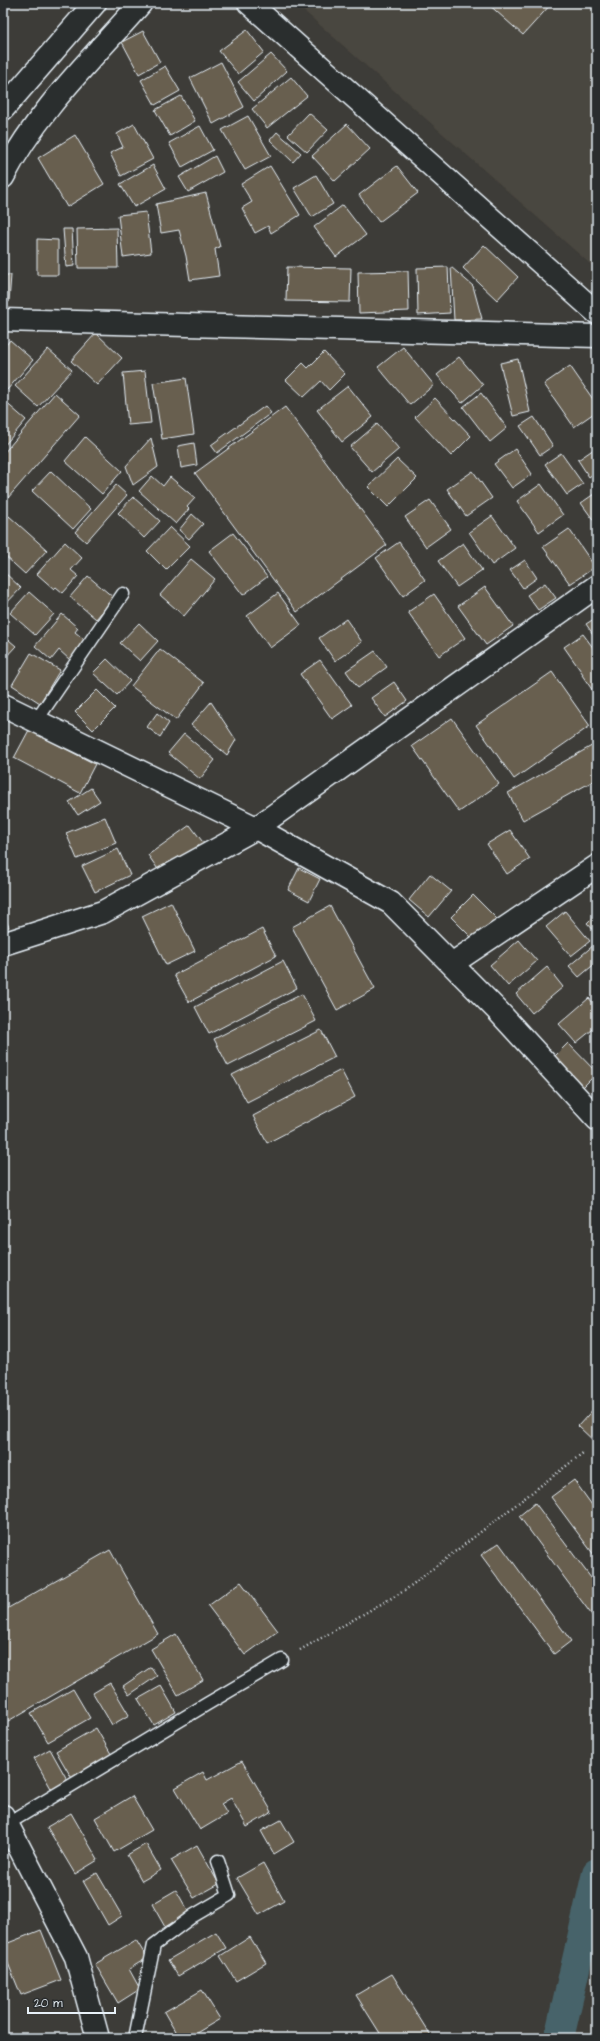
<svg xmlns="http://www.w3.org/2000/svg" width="600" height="2041" font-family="'Architects Daughter',sans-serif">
<rect width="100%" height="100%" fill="#3d3c38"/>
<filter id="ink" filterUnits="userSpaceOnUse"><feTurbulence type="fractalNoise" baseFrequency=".025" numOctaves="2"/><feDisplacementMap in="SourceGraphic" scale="8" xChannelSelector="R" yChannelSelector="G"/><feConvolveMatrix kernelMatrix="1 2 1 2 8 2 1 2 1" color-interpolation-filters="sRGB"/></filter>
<g filter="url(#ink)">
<path fill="#4a463f" d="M295 3H597V270Z"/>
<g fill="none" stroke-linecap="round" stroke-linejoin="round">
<path stroke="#47646a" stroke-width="30" d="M559 2038 597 1873"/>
</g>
<path fill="#685e4f" stroke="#e8f1f8" d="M487 3H552L523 35Z
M247 30 264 52 238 74 219 51Z
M143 31 160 62 139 74 122 42Z
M271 54 287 71 254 101 238 82Z
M221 62 244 107 213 124 190 78Z
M165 66 180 91 155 105 141 80Z
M291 77 307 96 267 128 252 109Z
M181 96 195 121 170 136 155 110Z
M309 113 328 130 307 152 288 135Z
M248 116 271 156 245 170 222 130Z
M134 124 153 159 121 176 110 153 123 147 117 134Z
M347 124 370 149 335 181 312 156Z
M200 126 213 150 182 167 169 143Z
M277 132 301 153 293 162 270 140Z
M75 135 104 184 67 207 38 158Z
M215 156 223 172 188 192 179 177Z
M153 165 166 189 134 207 120 184Z
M270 166 300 215 271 233 268 226 255 233 242 208 252 202 241 184Z
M397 166 418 193 379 222 359 195Z
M316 175 333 204 312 217 294 188Z
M206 193 220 247 215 249 219 276 190 280 186 256 179 230 161 233 156 204Z
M343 205 366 235 336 257 314 227Z
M146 212 151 253 123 257 118 215Z
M117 228 118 268H78L77 229Z
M63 229H72L74 266 66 267Z
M37 239 58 240V275H37Z
M484 245 518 277 497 300 463 268Z
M287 267 351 268 350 302 286 301Z
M448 267 450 313 418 315 417 268Z
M451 267 473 286 482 319 454 320Z
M408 271 409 311 359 313 358 272Z
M3 275H11L9 302 3 301Z
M96 333 122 358 97 385 71 361Z
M10 340 33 360 7 390 3 387V349Z
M403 347 434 385 410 405 378 367Z
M48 349 72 370 38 407 15 386Z
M324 352 345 374 329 390 321 381 304 397 286 380 303 363 308 368Z
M459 357 483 385 462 403 437 375Z
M518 359 530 412 513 416 500 363Z
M570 366 597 405V411L574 427 544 384Z
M145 371 151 423 128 425 123 373Z
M186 378 194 434 162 439 153 383Z
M348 386 373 417 342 442 317 410Z
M55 393 80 415 7 499 3 496V454Z
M481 393 507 428 490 442 463 407Z
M435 398 471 436 451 456 415 417Z
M3 400 26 420 3 447Z
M265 406 271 413 217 453 211 445Z
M285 407 387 545 297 612 195 473Z
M534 417 553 446 540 455 520 426Z
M377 424 399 449 372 472 350 447Z
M85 437 122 471 102 494 65 461Z
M151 438 158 467 133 485 126 466Z
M194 443 197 465 181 468 178 446Z
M597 447V471L589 477 578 460Z
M515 449 532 474 512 488 494 464Z
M561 453 583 484 567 495 545 464Z
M397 459 417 478 388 507 368 487Z
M51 471 91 509 73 529 32 491Z
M473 471 492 498 466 516 447 489Z
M152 476 163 486 170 477 195 498 187 507 189 509 176 524 139 491Z
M541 484 563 515 539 532 517 501Z
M116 485 127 495 86 542 75 532Z
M594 494 597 498V525L581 503Z
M133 497 160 521 144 538 118 513Z
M430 500 451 529 426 547 405 517Z
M192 514 203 524 189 539 179 530Z
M9 516 47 550 25 574 3 554V523Z
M492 516 515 548 492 565 469 532Z
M170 527 190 546 166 570 147 551Z
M569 529 595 567 570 584 543 547Z
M233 533 267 577 243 595 209 551Z
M65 542 82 558 71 570 78 576 63 593 56 587 54 589 37 574Z
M399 542 425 580 403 596 376 558Z
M463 543 482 570 457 587 438 561Z
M191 559 215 579 184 616 160 595Z
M525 560 537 578 523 588 510 570Z
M3 571 21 588 3 607Z
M88 576 114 598 96 619 70 597Z
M545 583 556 598 538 610 527 595Z
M485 587 513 626 486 645 458 606Z
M29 592 54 614 35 635 10 613Z
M278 593 301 625 270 648 247 616Z
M434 594 465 638 439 656 408 612Z
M62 614 78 628 75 632 86 641 70 660 59 650 51 660 35 646Z
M597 617V640L586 624Z
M346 619 362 642 335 661 319 638Z
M139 623 158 641 140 661 120 643Z
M583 634 597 653V693L595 690 593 691 582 675 583 674 564 647Z
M3 635 16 646 3 660Z
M160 649 204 683 176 720 131 686Z
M375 651 387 667 358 688 346 671Z
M31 653 60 670 40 703 12 685Z
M107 659 130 681 117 695 93 673Z
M320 660 352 705 332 719 300 674Z
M552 672 590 726 514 779 476 725Z
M394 682 407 701 385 717 371 698Z
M97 690 115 708 93 730 75 712Z
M211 702 236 740 227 755 191 725Z
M157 713 169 723 160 737 147 727Z
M452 718 499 784 459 812 412 746Z
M29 730 95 764 80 793 14 758Z
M184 734 215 760 200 779 168 753Z
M597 743V779L523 820 508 793Z
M91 788 100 801 78 815 69 802Z
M105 817 116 843 77 859 66 833Z
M190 825 205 845 162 875 148 855Z
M510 830 530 859 507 874 487 844Z
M118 849 130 875 95 892 82 866Z
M299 868 320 879 309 901 288 890Z
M430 874 451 891 429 917 409 900Z
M473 895 497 919 475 941 451 917Z
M171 902 195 951 166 965 142 916Z
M330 906 375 989 337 1010 292 927Z
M565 911 590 941 571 956 546 927Z
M597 913V934L587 923Z
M3 915 9 927 3 930Z
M262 929 276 956 189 1002 174 975Z
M519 940 537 961 508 986 490 965Z
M595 944 597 947V962L579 977 569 966Z
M283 961 297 988 209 1034 195 1007Z
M547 967 563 987 532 1013 516 994Z
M302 994 316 1021 228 1066 214 1039Z
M589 998 597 1008V1026L576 1043 559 1024Z
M321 1030 335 1057 247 1102 232 1075Z
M568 1043 597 1073 583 1087 553 1058Z
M341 1070 355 1097 267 1143 253 1116Z
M597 1405V1444L578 1426Z
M574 1480 597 1512V1559L551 1497Z
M535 1503 597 1586V1622L519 1516Z
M499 1543 571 1641 554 1654 481 1555Z
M110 1550 158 1634 3 1724V1611Z
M241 1582 278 1631 245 1655 208 1606Z
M176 1634 203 1680 178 1695 151 1649Z
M151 1667 157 1676 129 1695 123 1686Z
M110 1683 129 1715 112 1725 93 1693Z
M161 1686 176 1712 154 1725 138 1699Z
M73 1689 90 1718 48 1742 31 1713Z
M96 1728 114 1759 74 1782 56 1751Z
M50 1749 69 1783 53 1792 34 1758Z
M242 1761 272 1812 247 1827 231 1798 221 1804 227 1814 200 1830 175 1788 203 1772 207 1780Z
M132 1796 152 1830 114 1852 95 1818Z
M71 1813 98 1860 75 1874 47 1827Z
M281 1820 294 1842 274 1854 261 1831Z
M146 1844 161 1870 142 1881 127 1855Z
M197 1845 219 1884 194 1898 171 1860Z
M263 1863 284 1901 259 1915 237 1878Z
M97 1873 122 1916 108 1925 83 1881Z
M176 1890 189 1913 165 1927 152 1904Z
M41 1930 61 1980 21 1995 3 1951V1945Z
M216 1932 226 1948 178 1976 168 1960Z
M250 1937 266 1963 236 1981 220 1956Z
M136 1940 147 1958 129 1969 140 1989 118 2003 95 1964Z
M392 1974 432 2038H383L356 1995Z
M202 1990 220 2019 188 2038H179L164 2012Z"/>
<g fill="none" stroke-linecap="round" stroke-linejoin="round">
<g stroke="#e8f1f8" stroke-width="15">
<path id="lane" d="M36 721 123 594
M7 1824 207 1704 282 1660
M135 2038 154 1945 193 1916 229 1895 218 1861"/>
</g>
<g stroke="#e8f1f8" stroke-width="25">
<path id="street" d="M3 109 95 3
M3 177C37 111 92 59 141 3
M3 320 597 336
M3 705 256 828 391 903 498 1011 597 1119
M3 944 103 912 256 828 597 586
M453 963 597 866"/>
</g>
<g stroke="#e8f1f8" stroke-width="25">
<path id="secondary" d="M249 3 597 313
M3 1816 76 1957 98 2038"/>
</g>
<path stroke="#e8f1f8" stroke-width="2.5" stroke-dasharray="1 3" stroke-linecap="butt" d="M300 1650 404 1591 583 1453"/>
<use href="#lane" stroke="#2a2d2e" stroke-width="12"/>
<use href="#street" stroke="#2a2d2e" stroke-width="22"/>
<use href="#secondary" stroke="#2a2d2e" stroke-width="22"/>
</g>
</g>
<rect width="600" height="2041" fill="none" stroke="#2a2d2e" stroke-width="16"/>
<rect x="8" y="8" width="584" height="2025" fill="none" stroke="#e8f1f8" stroke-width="1.5" filter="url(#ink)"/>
<path d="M28 2007v6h87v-6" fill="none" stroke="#e8f1f8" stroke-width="2"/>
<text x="34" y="2007" font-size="12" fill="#e8f1f8" stroke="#2a2d2e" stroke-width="3" paint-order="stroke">20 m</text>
</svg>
